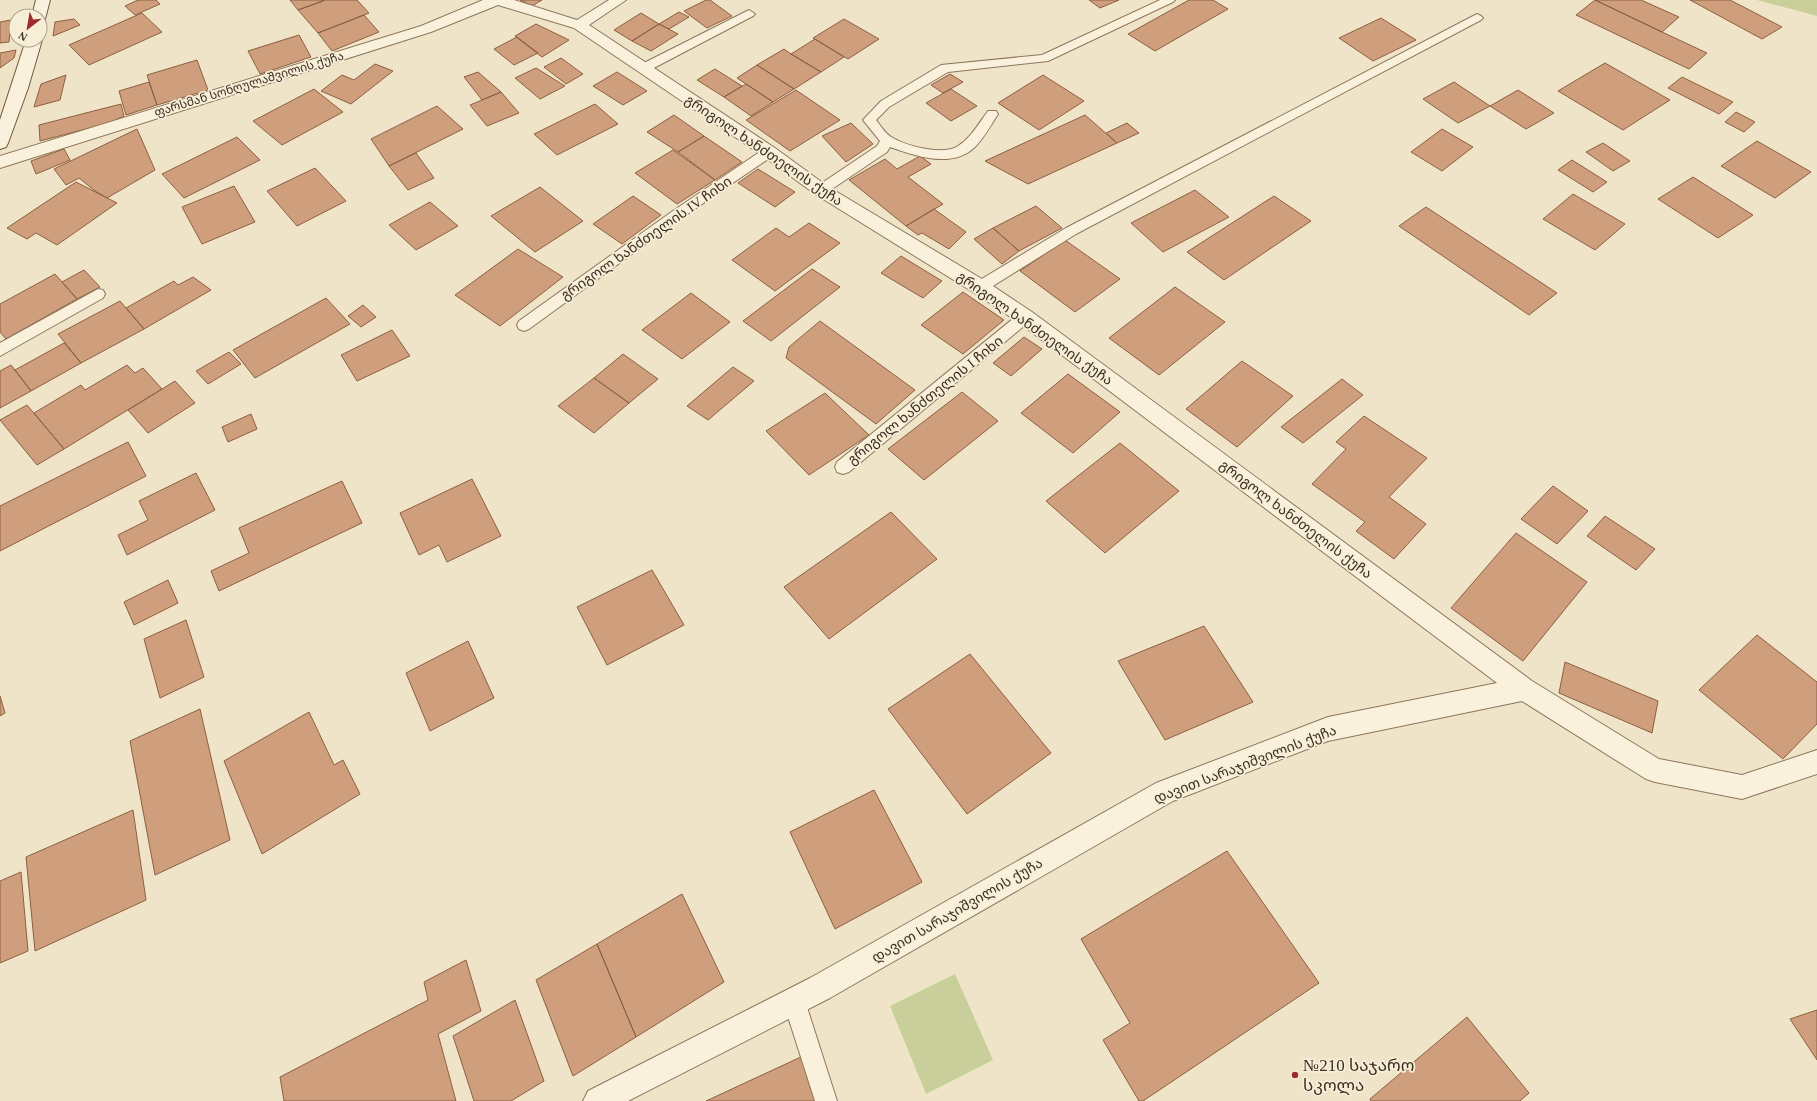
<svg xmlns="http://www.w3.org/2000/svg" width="1817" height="1101" font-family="'Times New Roman','Noto Sans Georgian',serif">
<rect width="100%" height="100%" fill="#f0e4c8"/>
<path fill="#c9cf9b" d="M1757 0H1817V16Z
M955 974 993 1060 926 1094 890 1006Z"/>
<path fill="#cf9f7d" stroke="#8d5f41" d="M138 0H156L160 4 135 15 125 6Z
M290 0H322L323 1 298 10Z
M325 0H357L369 13 318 33 298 10Z
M520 0H542L532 6Z
M706 0H710L732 16 707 28 684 11Z
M1089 0H1119L1100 8Z
M1189 0H1213L1228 9 1155 51 1128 34Z
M1595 0 1662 32 1707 53 1689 69 1576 15Z
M1595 0H1641L1679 17 1662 32Z
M1690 0H1730L1782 27 1762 39Z
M679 12 689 17 669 29 659 24Z
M142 13 162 32 89 65 69 45Z
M641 13 659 24 632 41 614 30Z
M364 15 379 32 332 51 318 33Z
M1381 18 1416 40 1373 61 1339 38Z
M74 19 80 25 53 36 55 22Z
M844 19 879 39 848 59 813 38Z
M11 20 9 42 0 43V22Z
M536 24 569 40 542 57 515 36Z
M659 24 678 34 651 51 632 41Z
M299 35 311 57 260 74 248 51Z
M517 37 538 53 514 65 494 49Z
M815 39 844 57 821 72 791 54Z
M784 49 791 54 821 72 794 89 757 65Z
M16 50 14 58 0 68V53Z
M561 58 583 74 566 84 544 67Z
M197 60 208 90 157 105 147 75Z
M1605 63 1670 100 1623 130 1558 91Z
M375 64 393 71 351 104 321 91 342 75 354 80Z
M757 65 794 89 773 102 737 78Z
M536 68 565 86 540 99 515 78Z
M715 69 742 86 724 97 697 80Z
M478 72 501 92 482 100 464 77Z
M617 72 647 91 623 105 593 86Z
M950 74 963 82 943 93 931 85Z
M66 75 60 100 34 107 41 84Z
M1043 75 1084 101 1039 130 998 103Z
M1682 77 1733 102 1719 114 1668 88Z
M149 82 157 105 126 115 119 91Z
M1454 82 1490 106 1458 123 1423 99Z
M746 84 773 102 751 116 724 97Z
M314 89 343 112 282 145 253 121Z
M951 89 977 106 951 121 926 103Z
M796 90 840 120 790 151 746 120Z
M1518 90 1554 113 1526 129 1490 106Z
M501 92 519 113 487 126 470 105Z
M121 104 124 116 109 123 40 141 39 125Z
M595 104 618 124 557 155 534 134Z
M437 106 463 129 389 166 371 139Z
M1736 112 1755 122 1744 132 1725 122Z
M674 115 704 136 678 152 647 132Z
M1085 115 1117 143 1028 184 985 161Z
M851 123 873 144 846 162 822 136Z
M1127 123 1139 133 1117 143 1106 133Z
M137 129 155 170 107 198 95 191 79 178 66 185 54 169Z
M1442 129 1473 147 1442 171 1411 152Z
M704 136 742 162 715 180 678 152Z
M237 137 260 160 184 198 162 174Z
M1757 141 1811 172 1775 198 1721 166Z
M1603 143 1630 161 1613 171 1586 152Z
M64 149 70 160 36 174 31 161Z
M673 150 715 180 677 204 635 173Z
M416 153 434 178 408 190 389 166Z
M920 156 931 164 908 177 943 204 906 226 849 180 885 159 897 169Z
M1572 160 1607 182 1593 192 1558 170Z
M315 168 346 201 297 226 267 191Z
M758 169 795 192 775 207 738 183Z
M1693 177 1753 215 1718 238 1658 199Z
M76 182 117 203 57 245 36 233 27 239 7 228Z
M234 186 255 222 202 244 182 207Z
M540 187 583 221 535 252 491 216Z
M1195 190 1229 217 1163 252 1131 223Z
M1573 194 1625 224 1595 250 1543 219Z
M633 196 661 215 622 244 593 224Z
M1274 196 1311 221 1224 280 1187 252Z
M430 202 458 226 416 250 389 225Z
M1036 206 1062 228 1019 251 993 228Z
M1426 207 1557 293 1529 315 1399 226Z
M934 209 966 232 949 249 922 233 918 235 906 226Z
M809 223 840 243 775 291 732 260 776 228 789 237Z
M993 228 1019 251 1002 264 974 239Z
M1065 240 1120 279 1075 312 1020 271Z
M518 249 563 277 500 326 455 295Z
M901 256 942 281 923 298 881 273Z
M812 269 840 287 771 341 743 321Z
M84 270 100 287 77 299 62 282Z
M55 274 77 299 6 339 0 332V304Z
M193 277 211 290 144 329 126 308 174 281 178 285Z
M1175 287 1225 322 1159 375 1109 338Z
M963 292 1004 320 963 354 921 325Z
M691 293 730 322 682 359 642 330Z
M326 298 350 324 255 378 233 350Z
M120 301 144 329 81 363 58 334Z
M363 305 376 317 361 327 348 316Z
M820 321 915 390 876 424 786 358 789 347Z
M392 330 410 356 357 381 341 355Z
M1024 337 1042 349 1011 376 993 363Z
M64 343 81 363 31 391 15 370Z
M229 352 241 364 208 384 196 371Z
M623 354 658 379 629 403 594 378Z
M1242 361 1293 396 1237 447 1186 409Z
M11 365 31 391 0 408V371Z
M127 365 135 373 143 368 162 389 64 449 34 413 81 385 85 390Z
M733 367 754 381 708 420 687 406Z
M1068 374 1120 412 1073 453 1021 413Z
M594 378 629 403 594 433 558 406Z
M1342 379 1363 395 1303 443 1281 427Z
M175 381 195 403 148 433 128 410Z
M962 392 998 421 924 480 888 449Z
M825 393 869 435 809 475 766 431Z
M27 405 64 449 37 465 0 420Z
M251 414 257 429 228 442 222 427Z
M1364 416 1427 458 1389 497 1426 524 1394 559 1356 531 1365 522 1312 484 1346 449 1336 442Z
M128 442 146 476 0 551V506Z
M1120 443 1179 491 1105 553 1046 501Z
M196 473 215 510 127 555 118 535 148 520 139 501Z
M472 479 501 536 447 562 439 545 419 555 400 513Z
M342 481 362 523 219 591 211 571 249 553 239 528Z
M1553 486 1588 511 1557 544 1521 519Z
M891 512 937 559 829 639 784 587Z
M1605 516 1655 549 1636 570 1587 536Z
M1516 533 1587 582 1523 661 1451 608Z
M652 570 684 625 607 665 577 607Z
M168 580 178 603 134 625 124 602Z
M186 620 204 677 160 698 144 639Z
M1204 626 1253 702 1165 740 1118 661Z
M1757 635 1817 682V724L1783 759 1699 690Z
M468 641 494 698 430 731 406 673Z
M970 654 1051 753 967 814 888 709Z
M1565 662 1658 701 1652 733 1559 693Z
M0 696 5 713 0 716Z
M200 709 230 840 155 875 130 741Z
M309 712 334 765 343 760 360 794 262 854 224 761Z
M874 790 922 882 835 929 790 832Z
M133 810 146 900 35 951 26 857Z
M1227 851 1319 983 1143 1101H1139L1103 1040 1130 1023 1081 939Z
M21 872 28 951 0 963V881Z
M682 894 724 982 636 1037 597 944Z
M597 944 636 1037 573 1076 536 980Z
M466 960 481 1011 438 1034 456 1101H284L280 1077 428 1000 424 982Z
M515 1000 544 1081 511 1101H474L453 1036Z
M1817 1010V1060L1790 1019Z
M1467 1017 1529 1093 1520 1101H1371L1370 1099Z
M803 1056 818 1101H706Z"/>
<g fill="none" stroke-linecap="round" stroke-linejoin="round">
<g stroke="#8d765c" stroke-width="2">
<path id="lane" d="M1160 0H1175L1173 2 1048 61 948 72 889 107 876 120C881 126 886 135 893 138 907 146 943 156 958 146 971 138 979 123 988 111H996L998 114C991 125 984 138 975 147 952 169 916 156 890 147L887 152 826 193H816L814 190 816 187 877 146 880 141 863 120 881 101 941 65 1042 55Z
M749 10 755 14 753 16 648 71 644 72 638 68 640 65Z
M1477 14 1481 16 1483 18 1481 20 1076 234 985 291 980 292 975 291 973 287 975 283 1066 228Z
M769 148 774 149 776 152 774 155 680 219 529 329 524 331 519 329 517 325 519 321 670 213 764 149Z
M98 289 103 290 105 294 103 298 0 356V343Z
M1025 312 1030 313 1032 317 1030 321 849 472 843 474 837 472 835 467 837 462 1020 313Z
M794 990 802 993 805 1001 837 1101H815L783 1001 786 993Z"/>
</g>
<g stroke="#8d765c" stroke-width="2">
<path id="street" d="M483 0H514L577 20 609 0H626L589 25 775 148 827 186 987 282 1032 312 1532 681 1659 759 1742 775 1817 750V774L1742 799 1655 782 1646 779 1522 701 1328 741 1173 801 830 998 628 1101H583L588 1091 810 978 1156 783 1328 717 1497 683 1018 322 973 292 815 194 763 156 574 28 498 5 431 32 0 168V156L421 26Z"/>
</g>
<g stroke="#6f573f" stroke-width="2">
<path id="secondary" d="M36 0H50L45 19 40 21V16H32Z
M40 37 42 40 28 88 8 143 6 147 0 149V120L26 40H40Z"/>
</g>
<use href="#lane" fill="#faf1dc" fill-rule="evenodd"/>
<use href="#street" fill="#faf1dc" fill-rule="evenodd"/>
<use href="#secondary" fill="#faf1dc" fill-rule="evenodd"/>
</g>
<circle fill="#9e2a2b" stroke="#f7eed8" stroke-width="1.5" cx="1295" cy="1075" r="4"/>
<g text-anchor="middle" stroke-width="3.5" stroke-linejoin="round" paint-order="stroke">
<g font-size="12" fill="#3d2e20" stroke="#f7eed8">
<text transform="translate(249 84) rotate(-17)" y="4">ფარსმან სონღულაშვილის ქუჩა</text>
</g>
<g font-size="14" fill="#3d2e20" stroke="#f7eed8">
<text transform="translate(764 150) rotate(34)" y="5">გრიგოლ ხანძთელის ქუჩა</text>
<text transform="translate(646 238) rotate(-35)" y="5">გრიგოლ ხანძთელის IV ჩიხი</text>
<text transform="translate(1035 328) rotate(35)" y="5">გრიგოლ ხანძთელის ქუჩა</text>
<text transform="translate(925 400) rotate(-39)" y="5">გრიგოლ ხანძთელის I ჩიხი</text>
<text transform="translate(1296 519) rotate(37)" y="5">გრიგოლ ხანძთელის ქუჩა</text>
<text transform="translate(1245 764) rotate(-21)" y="5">დავით სარაჯიშვილის ქუჩა</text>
<text transform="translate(957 910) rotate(-30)" y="5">დავით სარაჯიშვილის ქუჩა</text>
</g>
<g font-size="17" fill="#3d2e20" stroke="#f7eed8" text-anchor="start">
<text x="1303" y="1071">№210 საჯარო<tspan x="1303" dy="20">სკოლა</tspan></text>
</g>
</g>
<g transform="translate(28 28) rotate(211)"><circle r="19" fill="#f7eed8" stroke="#ada18e"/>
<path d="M0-3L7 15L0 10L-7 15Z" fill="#9e2a2b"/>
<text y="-6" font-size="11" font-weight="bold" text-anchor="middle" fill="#3d2e20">N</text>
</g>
</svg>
